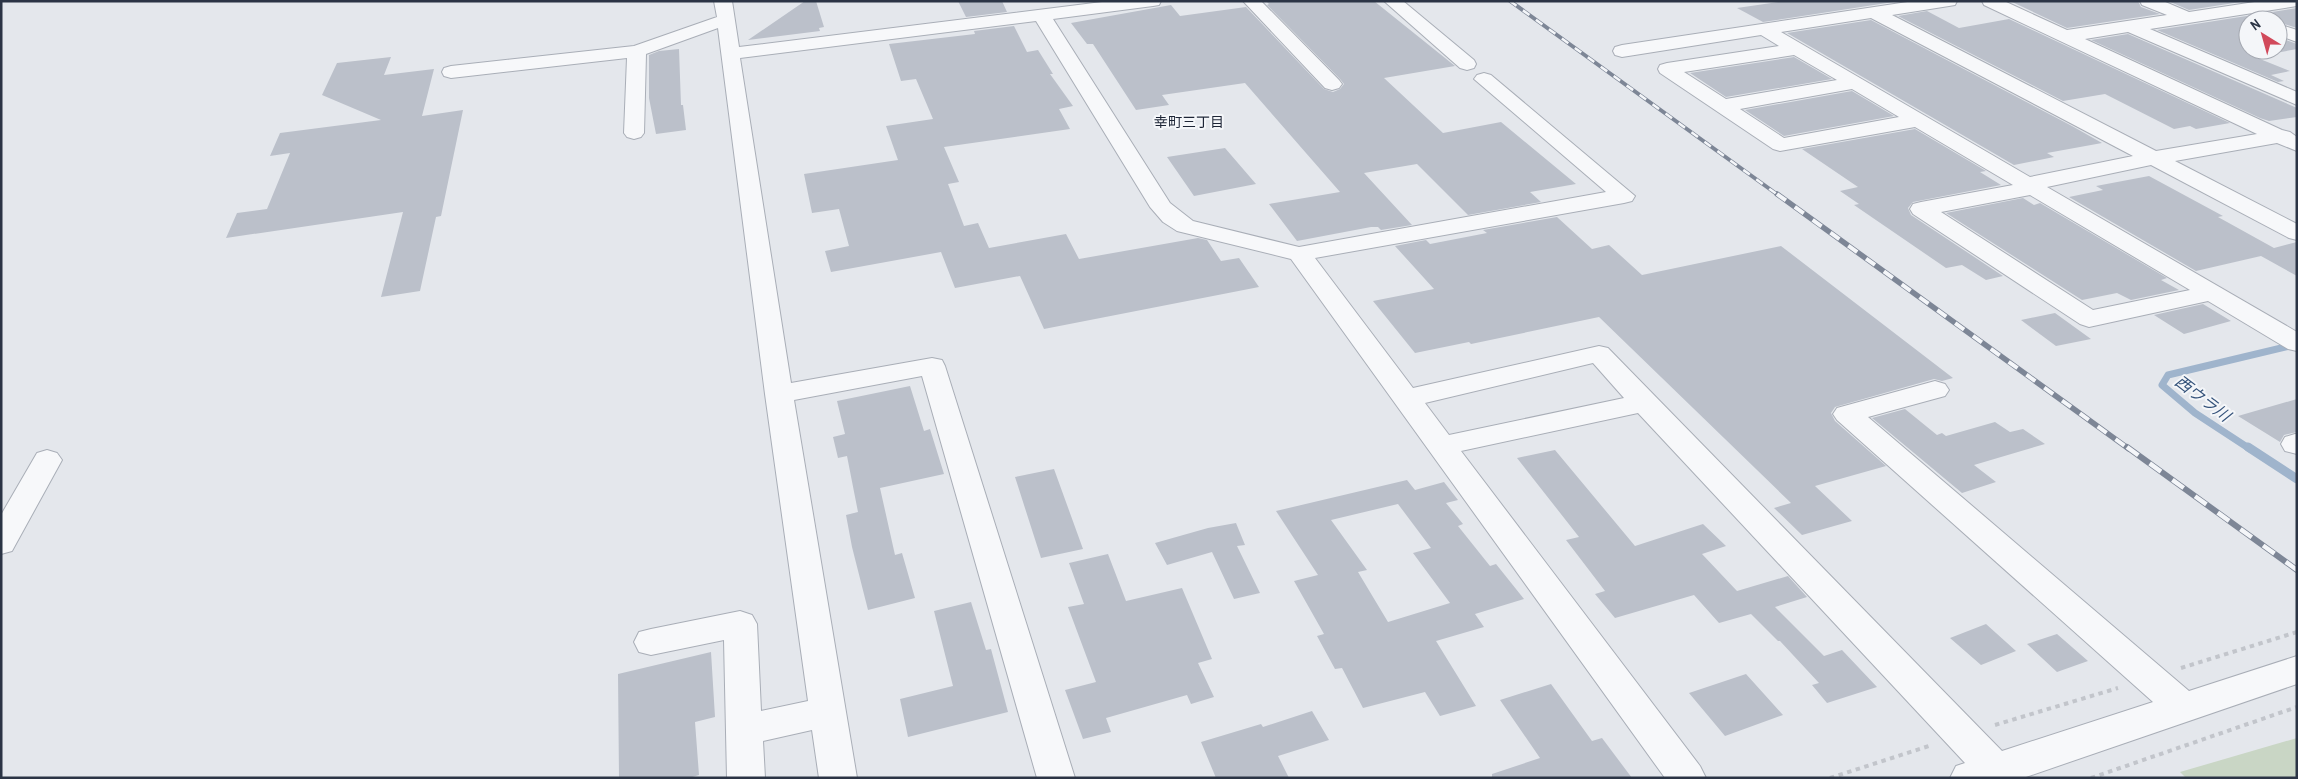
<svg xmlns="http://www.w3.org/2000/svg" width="2298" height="779" font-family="'Archivo Narrow','Noto Sans JP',sans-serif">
<rect width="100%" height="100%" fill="#e4e7ec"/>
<path fill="#c9d6c5" d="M2297 738V778H2186L2180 772Z"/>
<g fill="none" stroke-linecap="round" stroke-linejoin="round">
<path stroke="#9fb4cc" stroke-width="7" d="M2250 449 2195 413 2162 385 2168 375 2294 345"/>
<path stroke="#9fb4cc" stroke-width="9" d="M2248 447 2297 479"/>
</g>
<path fill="#bbc0ca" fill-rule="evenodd" d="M805 1H816L824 27 819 28 820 31 748 40Z
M958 1H1002L1007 12 966 17Z
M1266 1H1374L1455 66 1384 78 1443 133 1501 122 1576 184 1530 192 1541 202 1468 215 1417 164 1364 173 1412 225 1381 230 1378 227H1371L1297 241 1269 204 1340 192 1245 83 1162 95 1169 105 1136 110 1093 44H1087L1071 23 1171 5 1180 16 1246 7 1324 89 1333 92 1340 89 1344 84 1340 79 1267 5 1269 4Z
M1786 1H1900L1763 22 1737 8Z
M2010 1H2138L2141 7 2160 14 2067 28Z
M2168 1H2247L2189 10Z
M2297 8V28L2278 22V20H2248V50H2278V37L2297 44V49L2255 57 2290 71 2271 75 2284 81 2278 82 2157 30Z
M1927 11 1959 28 2009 19 2230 123 2196 129 2190 126 2174 129 2105 94 2063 101 1898 16Z
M1871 20 2072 126 2102 143 2047 153 2054 157 2014 165 1787 33Z
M1014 26 1027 52 1038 50 1053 74H1050L1073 106 1059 109 1070 129 944 147 959 182 948 184 964 226 978 223 989 248 1066 234 1079 259 1198 238 1207 240 1221 261 1239 258 1259 287 1044 329 1020 276 955 288 941 252 831 272 825 251 849 246 839 209 812 213 804 174 898 160 886 126 933 119 916 79 901 81 889 44 975 34 974 31Z
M2128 34 2297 108V117L2269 121 2260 118 2091 40Z
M679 49 681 105H683L686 130 656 134 649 98V55L659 51Z
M391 57 384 75 434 69 422 116 463 110 441 216 436 217 420 291 381 297 403 212 226 238 237 213 267 209 290 153 270 156 280 133 381 120 322 95 337 63Z
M1794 57 1832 79 1726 97 1690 73Z
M1852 91 1894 116 1784 136 1745 110Z
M1915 129 1986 171 1980 172 2001 185 1913 202 1908 208 1911 215 2003 276 1986 280 1962 265 1946 268 1854 205 1859 204 1840 191 1858 187 1802 149Z
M1225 148 1256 184 1194 196 1167 157Z
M2149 176 2223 216 2218 217 2274 248 2297 242V276L2261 256 2196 271 2069 197 2103 190 2096 186Z
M2023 198 2034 205 2040 203 2167 278 2161 280 2179 290 2131 300 2117 293 2082 300 1946 213Z
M1557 217 1592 249 1609 245 1642 275 1781 246 1953 378 1942 381 1934 379 1835 407 1831 413 1835 421 1886 466 1815 486 1852 521 1802 535 1774 508 1791 503 1599 317 1471 344 1469 342 1415 353 1373 301 1434 289 1395 246 1426 240 1430 244 1487 233 1483 230Z
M2203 304 2231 321 2184 334 2154 315Z
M2055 313 2091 339 2056 346 2021 320Z
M910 386 924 431 930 429 944 474 880 488 895 555 902 553 915 598 868 610 852 547 846 515 858 512 847 456 838 458 833 437 845 434 837 401Z
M2297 399V432L2284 435 2280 442 2238 416Z
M1905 409 1937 435 1942 433 1946 436 1995 422 2010 432 2023 429 2045 444 1974 465 1996 482 1962 493 1872 418Z
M1555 450 1635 546 1703 524 1726 546 1702 554 1737 591 1788 576 1807 597 1775 607 1824 656 1842 650 1877 687 1827 703 1812 685 1819 683 1780 641H1778L1751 614 1719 623 1694 595 1615 618 1595 594 1605 591 1566 540 1579 537 1517 458Z
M1054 469 1083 549 1041 558 1015 477Z
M1407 480 1415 490 1444 482 1458 500 1446 503 1463 524 1458 526 1490 566 1496 564 1524 599 1475 614 1484 627 1436 641 1476 706 1440 716 1425 692 1363 708 1342 668 1335 669 1317 636 1324 634 1294 581 1318 575 1276 511ZM1398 504 1431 548 1413 553 1450 603 1388 622 1358 572 1367 570 1331 520Z
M1236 523 1245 545 1237 546 1260 593 1234 599 1212 552 1167 565 1155 543 1208 528Z
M1108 554 1126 601 1182 588 1212 659 1198 663 1214 697 1191 704 1187 695 1106 718 1111 732 1083 739 1065 690 1096 682 1068 607 1084 604 1069 563Z
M971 602 986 650 991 649 1008 712 908 737 900 699 953 686 934 611Z
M1986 624 2016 651 1981 665 1950 638Z
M2057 634 2088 661 2057 672 2027 644Z
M711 652 715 717 695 722 699 775 689 778H619L618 674Z
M1746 674 1783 715 1725 736 1689 693Z
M1551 684 1592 741 1602 738 1632 778H1492V774L1540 758 1500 700Z
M1312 711 1329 740 1278 756 1289 778H1216L1201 742 1261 724 1263 727Z"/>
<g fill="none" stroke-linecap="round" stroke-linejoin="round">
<g stroke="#a9aeb7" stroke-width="2">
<path id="minor" d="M714 1H732L739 47 1110 1H1161L1159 5 1153 6 1053 19 1170 203 1193 221 1299 247 1606 192 1474 79 1477 75 1484 73 1491 75 1635 196 1632 201 1624 203 1315 258 1413 388 1599 346 1608 348 2002 751 2153 702 1837 420 1833 414 1837 408 1935 381 1945 384 1949 390 1945 396 1868 417 2189 691 2297 656V684L2023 778H1950L1956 766 1965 763 1638 413 1461 451 1700 766 1706 778H1665L1291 259 1177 231 1163 222 1150 207 1036 21 740 58 791 383 932 358 942 360 945 366 1075 778H1037L922 376 794 400 857 778H819L812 730 763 741 765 778H727L724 640 651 655 639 652 634 642 639 632 651 629 740 611 752 615 757 624 761 711 808 701 765 394 718 28 646 54 644 133 641 137 634 139 627 137 624 133 627 58 451 78 444 76 442 72 444 68 451 66 634 46 717 17ZM1593 363 1624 398 1449 435 1425 403Z
M1243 1H1261L1339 80 1342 84 1339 88 1332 90 1325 88Z
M1384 1H1403L1474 60 1476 64 1474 68 1467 70 1460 68Z
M1914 1H1957L1955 5 1949 6 1892 15 2156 151 2257 134 1984 5 1982 1H2004L2067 30 2167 15 2142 5 2140 1H2163L2189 12 2261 1H2297V6L2150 29 2297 92V105L2128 32 2085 39 2282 130 2290 132 2297 137V151L2277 143 2175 161 2297 224V240L2289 238 2151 165 2047 187 2297 332V351L2288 349 2208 301 2089 327 2080 324 1913 214 1910 209 1913 204 1921 202 2013 185 1915 127 1780 151 1773 149 1660 73 1658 69 1660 65 1667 63 1779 46 1761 35 1622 57 1615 55 1613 51 1615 47 1622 45ZM1871 18 2133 156 2030 177 1781 32ZM1794 55 1837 80 1726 99 1684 72ZM1852 89 1899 117 1784 138 1740 109ZM2030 195 2190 290 2093 310 1941 212Z
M2278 24 2297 30V42L2278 35Z
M2295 434H2297V454L2285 451 2281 444 2285 437Z
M47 450 57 453 62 460 12 551 1 554V515L37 453Z"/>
</g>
<path stroke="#c2c5cb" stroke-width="4" stroke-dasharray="4.5 4.5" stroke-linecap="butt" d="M2181 668 2297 632
M1995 725 2118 688
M1830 778 1932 745
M2091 778 2297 707"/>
<use href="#minor" fill="#f7f8fa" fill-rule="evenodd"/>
<g stroke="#7d8696" stroke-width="4">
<path id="rail-far2" d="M1510 1 1778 195"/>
</g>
<g stroke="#7d8696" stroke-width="5.5">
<path id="rail-far1" d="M1777 194 2129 449"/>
</g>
<g stroke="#7d8696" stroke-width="6">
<path id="rail" d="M2127 447 2297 570"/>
</g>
<use href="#rail-far2" stroke="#f4f6f9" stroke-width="2.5" stroke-dasharray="8" stroke-linecap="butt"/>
<use href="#rail-far1" stroke="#f4f6f9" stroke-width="4" stroke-dasharray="11" stroke-linecap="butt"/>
<use href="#rail" stroke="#f4f6f9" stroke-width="4.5" stroke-dasharray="14" stroke-linecap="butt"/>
</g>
<g text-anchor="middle" stroke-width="4" stroke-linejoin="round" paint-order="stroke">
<g font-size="14" fill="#1d2536" stroke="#f4f6f9">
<text x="1189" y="127">幸町三丁目</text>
</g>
<g font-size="16" font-style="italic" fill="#34527a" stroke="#f4f6f9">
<text transform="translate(2203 398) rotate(37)" y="6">西ウラ川</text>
</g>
</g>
<rect width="2298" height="779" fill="none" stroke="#2b3445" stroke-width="5"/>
<g transform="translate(2263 35) rotate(323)"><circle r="24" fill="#f4f6f9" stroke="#a4a8b1"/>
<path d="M0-4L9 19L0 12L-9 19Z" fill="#d1495b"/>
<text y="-8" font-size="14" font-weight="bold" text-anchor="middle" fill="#2b3445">N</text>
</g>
</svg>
